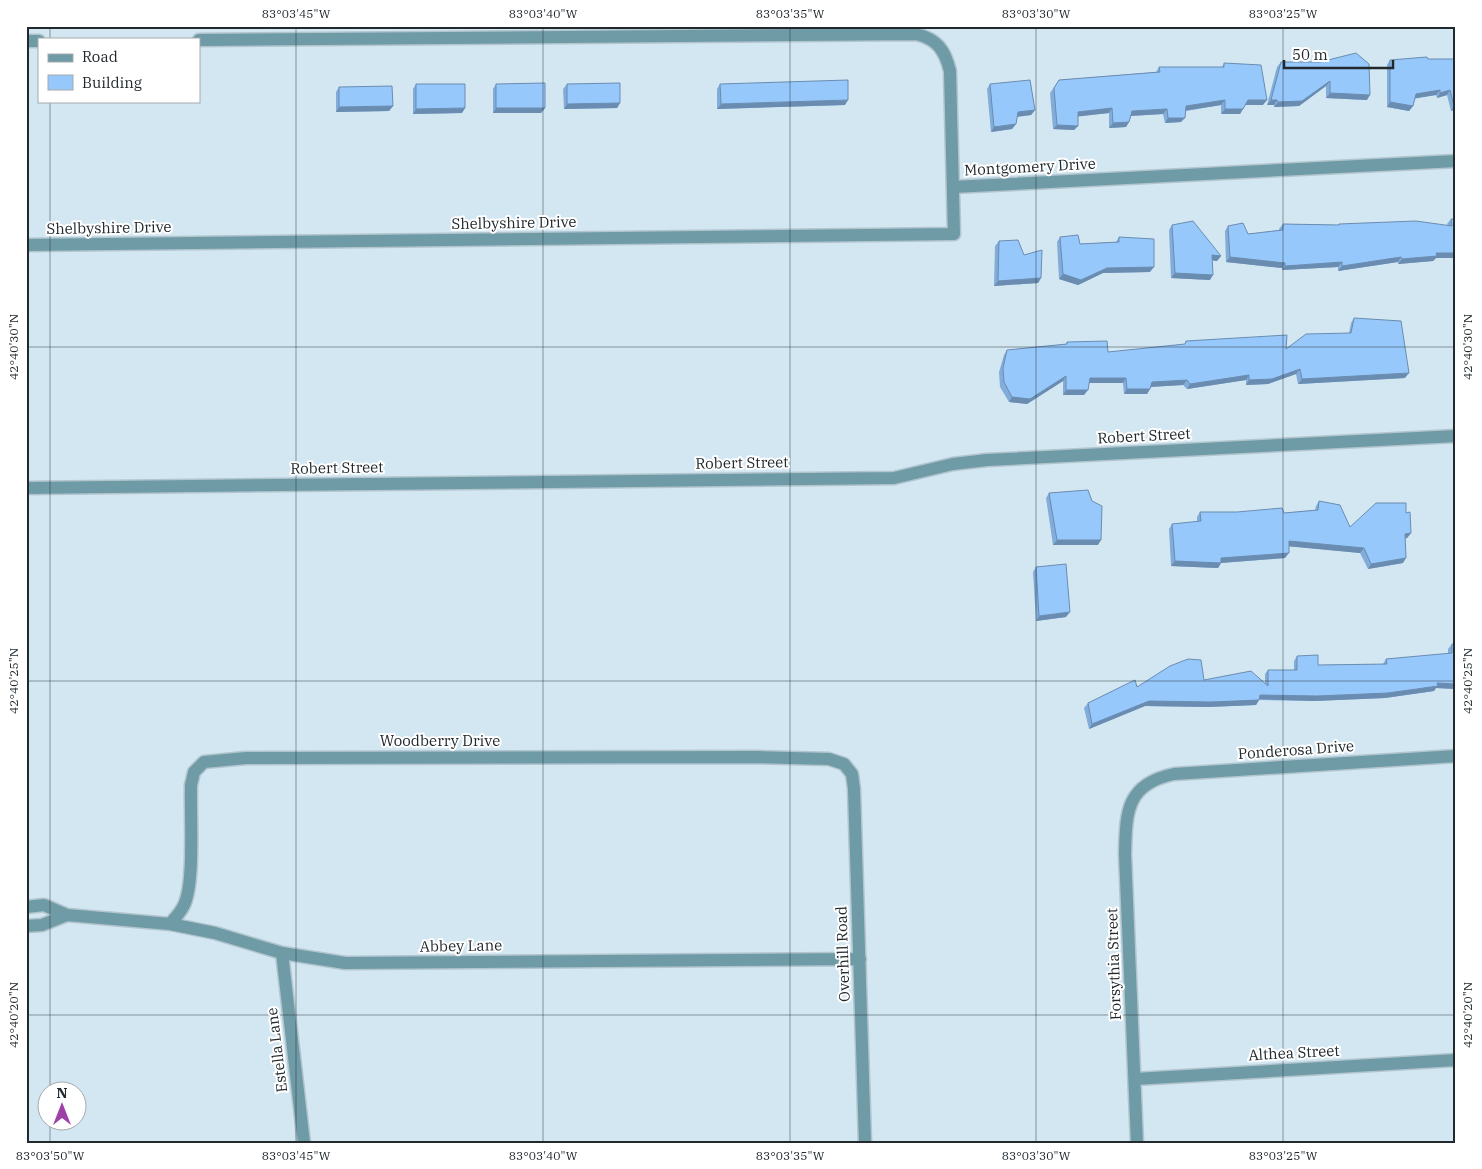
<svg xmlns="http://www.w3.org/2000/svg" width="1482" height="1169" font-family="'IBM Plex Serif',serif">
<rect width="100%" height="100%" fill="#d2e7f2"/>
<g fill="none" stroke-linecap="round" stroke-linejoin="round">
<g stroke="#b2c5cf" stroke-width="15">
<path id="street" d="M26 41H39
M953 187 1456 161
M26 245 954 234 950 71C945 50 937 39 916 34L199 40
M26 488 894 478 953 464 987 460 1456 436
M26 907 44 905 67 915 42 925 26 926
M67 915 170 924 215 933 282 953 345 963 860 959
M170 924C175 918 181 912 184 905 195 883 190 813 191 785L194 772 204 762 246 758 757 757 829 759 844 764 852 774 854 789 865 1143
M282 953 304 1143
M1135 1079 1456 1060
M1137 1143 1125 854C1126 812 1126 784 1174 774L1456 756"/>
</g>
<use href="#street" stroke="#6e9ba6" stroke-width="12"/>
</g>
<path fill="#82acd9" d="M1428 59H1456V109L1451 111 1447 95 1437 98 1436 95 1415 98 1413 106 1409 111 1387 107V65L1390 60Z
M1281 62H1320L1367 100 1326 98V86L1299 106 1274 107V105H1267L1277 67Z
M1224 63 1263 105H1245L1240 114H1221V105L1186 111 1181 122 1165 123 1163 114 1131 116 1129 122 1126 127 1109 128V113L1078 116V126L1074 130 1053 129 1050 93 1059 80 1156 72 1159 67H1222Z
M416 84 465 108 462 113 413 114V89Z
M496 84 545 108 541 113H493V89Z
M567 84 620 103 617 108 564 109 563 89Z
M720 84 845 105 717 109V89Z
M990 84 1035 110 1031 115 1017 117 1016 124 1012 129 991 132 987 89Z
M339 87 393 106 389 111 336 112V92Z
M1451 219H1456V258H1436L1433 261 1398 264V262L1338 271V267L1282 270V268L1226 262 1225 231 1228 226 1248 234 1279 230V229L1283 224 1338 225 1339 224 1448 226 1447 224Z
M1172 225 1221 256 1217 261 1212 260 1210 280 1171 278 1169 230Z
M1060 237 1080 244 1116 242 1119 237 1150 272 1103 273 1078 285 1059 279 1057 242Z
M999 241 1024 255 1041 278 1038 283 994 286 995 246Z
M1354 318 1405 378 1298 384 1296 374 1268 384 1246 385V380L1187 389 1183 385 1151 387 1147 394H1124L1123 383H1089L1084 395H1063V381L1027 404 1009 402 1000 387 999 372 1004 355 1007 350 1066 344 1067 342 1108 352 1286 349 1349 333 1351 323Z
M1049 493 1098 545H1053L1046 498Z
M1319 501 1350 527 1406 513 1411 533 1407 538H1405L1403 563 1368 569 1360 553 1289 546 1285 558 1221 563 1218 568 1171 566 1169 529 1172 524 1197 522V517L1200 512 1284 513 1315 510 1316 506Z
M1036 567 1066 617 1036 621 1033 572Z
M1452 644H1456V689L1436 688 1434 691 1385 698 1314 701 1259 700 1256 705 1208 707 1145 706 1089 729 1084 708 1088 703 1137 687 1204 680 1265 683V674L1268 670H1294V661L1297 656 1318 665 1383 664 1386 659 1448 654V649Z"/>
<path fill="#6a8cb0" d="M1330 81 1326 86 1299 106 1274 107 1278 102Z
M1440 90 1436 95 1412 99 1416 94Z
M1450 90 1447 95 1437 98 1440 93Z
M1330 93 1370 95 1367 100 1326 98Z
M848 100 845 105 717 109 721 104Z
M1225 100 1221 105 1183 111 1186 106Z
M1248 100H1267L1263 105H1244Z
M1271 100H1277L1274 105H1267Z
M1390 102 1413 106 1409 111 1387 107Z
M620 103 617 108 564 109 567 104Z
M1456 105V109L1451 111 1454 106Z
M393 106 389 111 336 112 339 107Z
M465 108 462 113 413 114 416 109Z
M496 108H545L541 113H493Z
M1112 108 1109 113 1074 117 1078 112Z
M1167 109 1163 114 1129 116 1132 111Z
M1225 109H1243L1240 114H1221Z
M1035 110 1031 115 1014 117 1018 112Z
M1168 118H1185L1181 122 1165 123Z
M1129 122 1126 127 1109 128 1113 123Z
M1016 124 1012 129 991 132 994 127Z
M1057 125 1078 126 1074 130 1053 129Z
M1436 253H1456V258H1436L1433 261 1398 264 1402 259Z
M1212 255 1221 256 1217 261 1209 260Z
M1230 257 1285 263 1282 268 1226 262Z
M1401 257 1398 262 1338 271 1342 266Z
M1342 262 1338 267 1282 270 1285 266Z
M1154 267 1150 272 1103 273 1078 285 1059 279 1063 274 1107 268Z
M1175 273 1213 275 1210 280 1171 278Z
M1041 278 1038 283 994 286 998 281Z
M1300 369 1296 374 1268 384 1246 385 1249 380Z
M1409 373 1405 378 1298 384 1302 379Z
M1249 375 1246 380 1187 389 1190 384Z
M1066 376 1063 381 1027 404 1009 402 1012 397Z
M1090 378H1126L1123 383H1086Z
M1187 380 1183 385 1148 387 1152 382Z
M1127 389H1150L1147 394H1124Z
M1066 390H1088L1084 395H1063Z
M1411 533 1407 538 1402 539 1405 534Z
M1057 540H1101L1098 545H1053Z
M1289 541 1364 548 1360 553 1285 546Z
M1289 553 1285 558 1220 563H1221L1218 568 1171 566 1175 561Z
M1406 558 1403 563 1368 569 1371 564Z
M1070 612 1066 617 1036 621 1039 616Z
M1437 683 1456 684V689L1436 688 1434 691 1385 698 1314 701 1256 699 1260 695Z
M1259 700 1256 705 1208 707 1145 706 1089 729 1092 724 1149 701Z"/>
<path fill="#97c8fc" stroke="#6a8cb0" d="M1356 53 1369 64 1370 95 1330 93V81L1302 101 1278 102 1277 100H1271L1281 62H1320Z
M1427 57 1428 59H1456V105L1454 106 1450 90 1440 93V90L1416 94 1413 106 1390 102V60Z
M1224 63 1261 65 1267 100H1248L1243 109H1225V100L1186 106 1185 118H1168L1167 109 1132 111 1129 122 1113 123 1112 108 1078 112V126L1057 125 1054 88 1059 80 1160 72 1159 67H1224Z
M848 80V100L721 104 720 84Z
M1030 80 1035 110 1018 112 1016 124 994 127 990 84Z
M545 83V108H496V84Z
M620 83V103L567 104V84Z
M416 84H465V108L416 109Z
M392 86 393 106 339 107V87Z
M1451 219H1456V253H1436L1437 256 1402 259 1401 257 1342 266V262L1285 266V263L1230 257 1228 226 1243 223 1248 234 1283 230V224L1339 225V224L1416 221 1452 226Z
M1193 221 1221 256 1212 255 1213 275 1175 273 1172 225Z
M1078 235 1080 244 1119 242V237L1154 239V267L1107 268 1081 280 1063 274 1060 237Z
M1018 240 1024 255 1042 250 1041 278 998 281 999 241Z
M1354 318 1401 321 1409 373 1302 379 1300 369 1272 379 1249 380V375L1190 384 1187 380 1152 382 1150 389H1127L1126 378H1090L1088 390H1066V376L1030 399 1012 397 1004 382 1003 368 1007 350 1067 344V342L1107 341 1108 352 1185 344 1186 341 1287 335 1286 349 1306 334 1351 333Z
M1088 490 1092 501 1102 506 1101 540H1057L1049 493Z
M1319 501 1340 505 1350 527 1376 503H1406V513L1410 512 1411 533 1405 534 1406 558 1371 564 1364 548 1289 541V553L1221 558V563L1175 561 1172 524 1201 521 1200 512H1237L1282 508 1284 513 1318 510Z
M1066 564 1070 612 1039 616 1036 567Z
M1452 644H1456V684L1437 683 1438 686 1388 693 1317 696 1260 695 1259 700 1211 702 1149 701 1092 724 1088 703 1135 680 1137 687 1170 666 1188 659 1201 660 1204 680 1251 671 1268 686V670H1297V656L1318 655V665L1387 664 1386 659 1452 653Z"/>
<path fill="none" stroke="#21292d" stroke-width="1" stroke-opacity="0.45" d="M50 26V39M296 26V1143M543 26V1143M790 26V1143M1036 26V1143M1283 26V1143M50 101V1092M26 347H1456M26 681H1456M26 1015H1456M50 1122V1143"/>
<g text-anchor="middle" stroke-width="4" stroke-linejoin="round" paint-order="stroke">
<g font-size="15" fill="#21292d" stroke="#fff">
<text transform="translate(1030 167) rotate(-3)" y="5">Montgomery Drive</text>
<text transform="translate(514 223) rotate(-1)" y="5">Shelbyshire Drive</text>
<text transform="translate(109 228) rotate(-1)" y="5">Shelbyshire Drive</text>
<text transform="translate(1144 436) rotate(-3)" y="5">Robert Street</text>
<text transform="translate(742 463) rotate(-1)" y="5">Robert Street</text>
<text transform="translate(337 468) rotate(-1)" y="5">Robert Street</text>
<text x="440" y="746">Woodberry Drive</text>
<text transform="translate(1296 750) rotate(-4)" y="5">Ponderosa Drive</text>
<text transform="translate(461 946) rotate(-1)" y="5">Abbey Lane</text>
<text transform="translate(843 954) rotate(-92)" y="5">Overhill Road</text>
<text transform="translate(1114 964) rotate(-92)" y="5">Forsythia Street</text>
<text transform="translate(277 1050) rotate(-97)" y="5">Estella Lane</text>
<text transform="translate(1294 1053) rotate(-3)" y="5">Althea Street</text>
</g>
</g>
<rect width="1482" height="1169" fill="none" stroke="#ffffff" stroke-width="55"/>
<rect x="38" y="38" width="162" height="65" fill="#ffffff" stroke="#a6a9ab"/>
<rect x="48" y="54" width="25" height="8" fill="#6e9ba6" stroke="#a6a9ab"/>
<text x="82" y="62" font-size="15" fill="#21292d">Road</text>
<rect x="48" y="75" width="25" height="15" fill="#97c8fc" stroke="#a6a9ab"/>
<text x="82" y="88" font-size="15" fill="#21292d">Building</text>
<g transform="translate(62 1106)"><circle r="24" fill="#ffffff" stroke="#a6a9ab"/>
<path d="M0-4L9 19L0 12L-9 19Z" fill="#9f40a9"/>
<text y="-8" font-size="14" font-weight="bold" text-anchor="middle" fill="#21292d">N</text>
</g>
<path d="M1284 60v8h109v-8" fill="none" stroke="#21292d" stroke-width="2.5"/>
<text x="1292" y="60" font-size="15" fill="#21292d" stroke="#ffffff" stroke-width="4" paint-order="stroke">50 m</text>
<rect x="28" y="28" width="1426" height="1114" fill="none" stroke="#21292d" stroke-width="2"/>
<g font-size="12" text-anchor="middle" fill="#21292d">
<text x="296" y="18">83°03'45"W</text>
<text x="543" y="18">83°03'40"W</text>
<text x="790" y="18">83°03'35"W</text>
<text x="1036" y="18">83°03'30"W</text>
<text x="1283" y="18">83°03'25"W</text>
<text transform="translate(14 347) rotate(-90)" y="4">42°40'30"N</text>
<text transform="translate(1468 347) rotate(-90)" y="4">42°40'30"N</text>
<text transform="translate(14 681) rotate(-90)" y="4">42°40'25"N</text>
<text transform="translate(1468 681) rotate(-90)" y="4">42°40'25"N</text>
<text transform="translate(14 1015) rotate(-90)" y="4">42°40'20"N</text>
<text transform="translate(1468 1015) rotate(-90)" y="4">42°40'20"N</text>
<text x="50" y="1160">83°03'50"W</text>
<text x="296" y="1160">83°03'45"W</text>
<text x="543" y="1160">83°03'40"W</text>
<text x="790" y="1160">83°03'35"W</text>
<text x="1036" y="1160">83°03'30"W</text>
<text x="1283" y="1160">83°03'25"W</text>
</g>
</svg>
